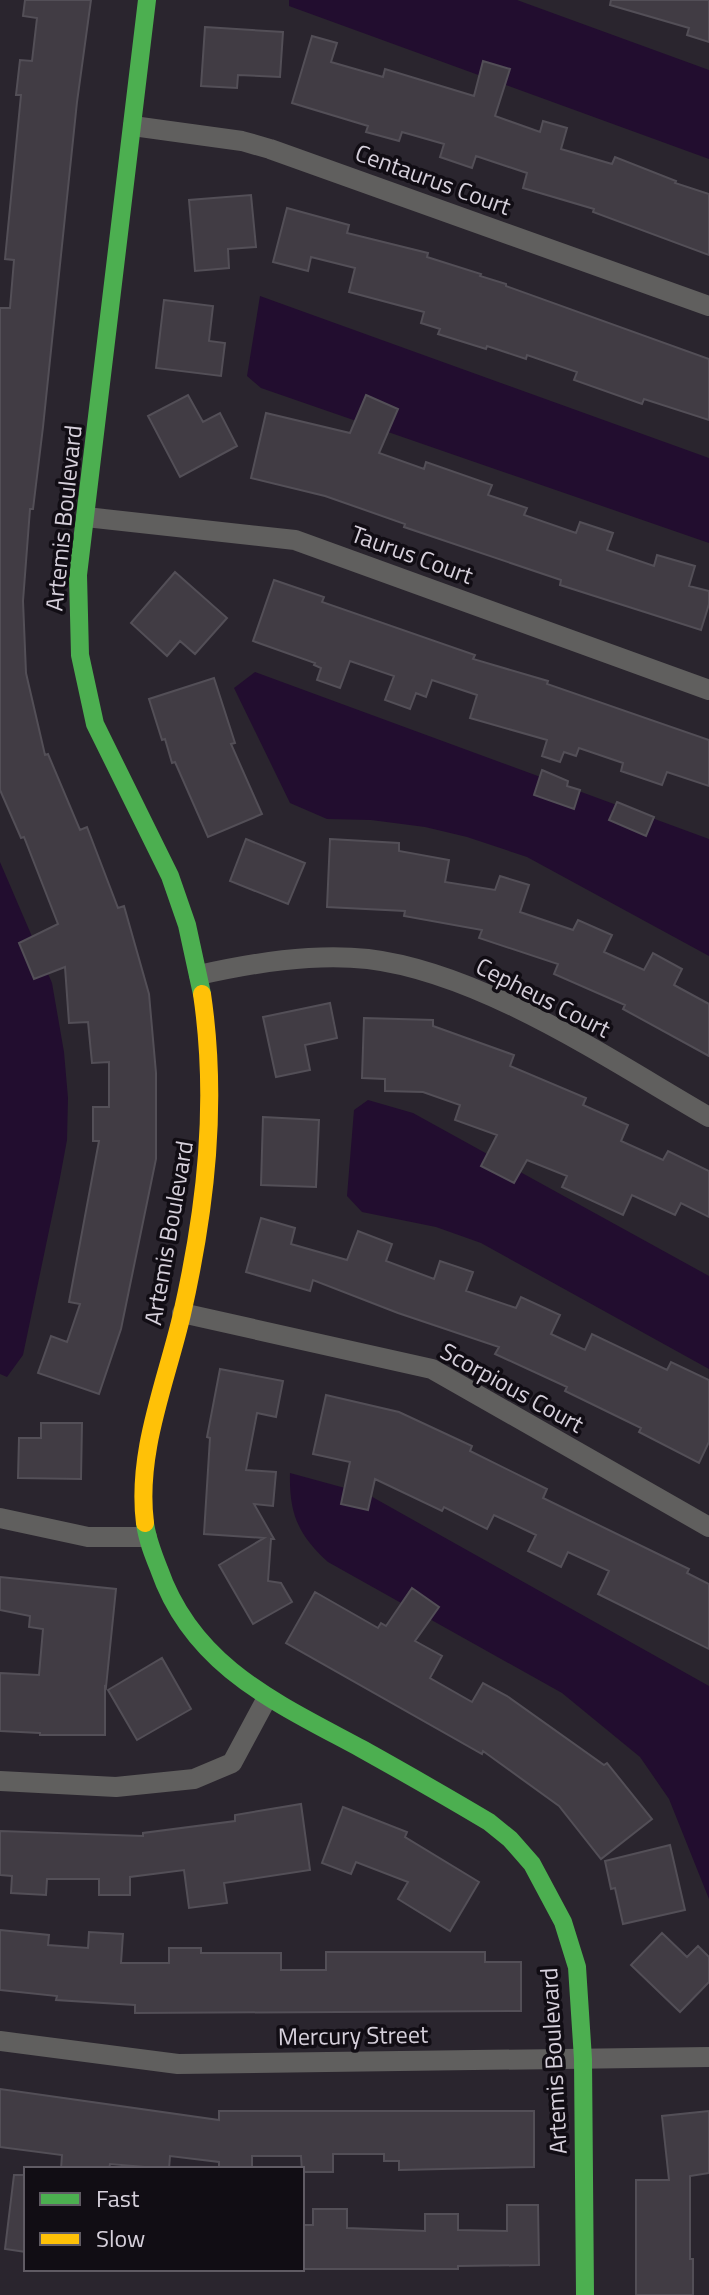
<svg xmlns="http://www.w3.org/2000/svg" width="709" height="2295" font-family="'Titillium Web',sans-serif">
<rect width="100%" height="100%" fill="#2a252e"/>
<path fill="#220d2f" d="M289 0H517L709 70V159L289 6Z
M260 296 709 458V543L261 388 247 376Z
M255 672 709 839V956L527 857 467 837 425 827 371 820 327 819 290 803 234 688Z
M0 862 52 983 64 1052 68 1098 67 1140 59 1183 23 1355 7 1377 0 1374Z
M368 1100 413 1113 709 1276V1369L481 1243 436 1227 362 1212 347 1196 354 1110Z
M290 1473 367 1494 709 1686V1899L669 1799 640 1757 562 1693 328 1562C298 1535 289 1513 290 1473Z"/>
<path fill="#413c44" stroke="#534f57" stroke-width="2" d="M25 0H91L77 102 43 427 33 509H30L23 601 26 673 45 755 48 754 80 830 87 827 118 908 124 906 149 994 156 1073V1159L121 1329 99 1394 38 1373 51 1336 67 1342 80 1304 69 1302 99 1141H93V1107H109V1062L92 1063 88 1022 69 1023 65 967 34 979 19 943 58 924 24 837 21 838 0 790V308H10L14 260 5 259 21 95H16L20 60 32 61 37 18 23 16Z
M611 0H709V42L687 35 689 28 610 5Z
M205 27 283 32 280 77 238 75 237 88 201 86Z
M312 36 337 43 331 62 383 77 385 69 474 96 483 61 510 69 495 116 540 132 543 121 567 128 561 149 612 164 615 157 676 181 675 183 709 194V255L593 212 594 209 523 188 527 173 476 156 472 168 440 157 444 144 402 132 399 141 366 132 368 126 292 103Z
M251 195 256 247 228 249 229 268 195 271 189 200Z
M287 208 349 225 347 233 428 253 427 257 481 274 480 276 506 284V286L709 359V420L644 399 642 404 574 380 577 372 527 355 526 359 487 346 486 349 438 334 440 329 421 323 424 312 349 292 355 268 311 257 308 271 273 262Z
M164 300 213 306 209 341 225 343 221 376 156 368Z
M188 395 203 422 220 413 237 446 180 477 148 416Z
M366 395 398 409 379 453 424 469 426 462 492 485 488 495 527 508 524 515 576 533 580 522 613 533 607 550 654 566 657 555 695 566 689 586 709 591V604L701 630 560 585 561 580 404 527 405 524 325 496 251 478 266 413 350 433Z
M175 572 227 618 195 654 180 641 167 656 131 623Z
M274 580 324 597 322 602 475 655 473 659 548 681 547 684 709 740V786L667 772 662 785 621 771 623 763 579 748 576 756 564 752 560 762 542 756 547 740 470 718 477 695 432 680 426 697 416 693 410 709 385 700 394 676 350 661 340 688 317 680 321 668 314 665 315 663 253 641Z
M214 678 235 743 231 744 262 814 208 837 175 762 172 763 165 739 162 740 149 699Z
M542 770 568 781 567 786 580 790 574 809 534 795Z
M617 802 654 817 646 836 609 820Z
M246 839 305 863 288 904 230 881Z
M330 839 399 843V851L449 860 445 882 495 890 500 876 529 885 520 912 573 930 578 920 612 935 604 952 644 970 653 953 682 969 674 985 709 1004V1056L623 1009 625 1005 554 974 558 964 479 938 482 930 404 916 405 911 327 907Z
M330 1003 337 1038 305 1045 310 1070 276 1077 263 1017Z
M364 1018 433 1020V1026L514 1055 510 1066 586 1098 583 1105 628 1125 621 1141 663 1160 668 1151 709 1171V1217L681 1203 675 1215 632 1195 623 1215 562 1187 567 1176 527 1160 514 1183 481 1166 497 1135 455 1120 460 1105 423 1092 385 1091V1079L362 1078Z
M263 1117 319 1120 316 1187 261 1185Z
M261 1218 295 1228 291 1244 347 1260 358 1231 392 1244 386 1261 434 1279 440 1261 473 1272 466 1291 516 1308 521 1297 560 1315 551 1334 585 1350 592 1334 667 1370 671 1362 709 1380V1442L699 1463 639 1432 641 1428 565 1391 567 1387 495 1354 499 1347 398 1313 313 1280 310 1291 246 1272Z
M220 1369 283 1381 276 1417 257 1413 246 1470 276 1472 273 1506 254 1504 274 1539H271L268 1581 281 1583 292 1602 253 1624 219 1565 264 1538 204 1534 210 1438 207 1437Z
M326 1395 399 1412 472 1446 470 1451 547 1489 543 1498 689 1569 687 1573 709 1584V1649L598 1594 609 1571 568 1552 561 1567 528 1551 536 1535 494 1515 487 1529 444 1507 442 1511 375 1479 368 1510 341 1504 350 1462 313 1454Z
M41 1423H82L81 1479 18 1478 19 1438H41Z
M0 1577 116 1589 106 1687 105 1685V1735H40V1733L0 1731V1673L39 1675 43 1629 29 1627 30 1616 0 1610Z
M412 1588 439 1607 415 1641 442 1656 430 1678 472 1702 483 1683 507 1696 604 1765 607 1763 652 1819 601 1859 559 1806 483 1751 482 1754 286 1643 315 1592 378 1628 381 1623 386 1626Z
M162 1658 191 1709 137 1740 108 1690Z
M301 1804 310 1870 224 1883 227 1903 189 1908 184 1870 130 1877V1895H99V1879H47L46 1895 11 1893 12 1876 0 1875V1831L143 1836V1833L235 1821V1815Z
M343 1807 407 1832 405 1837 479 1882 450 1931 398 1899 408 1882 356 1862 351 1874 322 1863Z
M670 1845 685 1910 623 1924 615 1888 611 1889 605 1861Z
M0 1930 49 1935 48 1945 88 1948 89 1932 123 1934 121 1963H169V1948H201V1953H281V1970H326V1952H485V1962H521V2011L135 2013V2005L56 2000 57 1996 0 1990Z
M662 1933 687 1957 698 1946 709 1957V1982L680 2012 631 1965Z
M0 2089 219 2120V2111H534V2167L399 2170V2161H384V2154H333V2172H302L301 2156H252V2169H219V2162L170 2156 169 2169 110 2164 109 2169H61L62 2155 0 2147Z
M709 2111V2173L690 2176V2259H693V2295H636V2180H669L662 2116Z
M14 2175H26V2252L5 2249Z
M507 2205H538L539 2265 458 2266V2269H302V2225H313V2209H347V2228L425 2231V2214H458V2230L507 2231Z"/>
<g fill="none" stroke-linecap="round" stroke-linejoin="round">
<path stroke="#605f5e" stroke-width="20" d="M133 126 242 141 270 149 709 306
M86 517 295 540 709 690
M199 975C253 963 312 953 368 959 483 973 610 1060 709 1117
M182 1313 432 1369 709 1527
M0 1518 88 1537H147
M0 1781 116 1787 194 1779 232 1763 267 1698
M0 2041 178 2064 709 2057"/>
<path stroke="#4caf50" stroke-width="18" d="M147 0 78 575 80 655 95 724 170 876 187 925 202 994
M145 1523C147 1539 153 1554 159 1569 193 1667 277 1703 362 1749 405 1773 447 1797 489 1822L510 1839 532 1864 563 1922 577 1967 583 2059 585 2295"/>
<path stroke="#ffc107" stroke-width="18" d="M145 1523C136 1452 166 1383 182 1314 206 1208 218 1102 202 994"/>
</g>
<g text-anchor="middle" stroke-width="7" stroke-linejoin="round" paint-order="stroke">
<g font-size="24" fill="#d6d0db" stroke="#110d14">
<text transform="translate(433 180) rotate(20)" y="8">Centaurus Court</text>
<text transform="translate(64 518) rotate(-84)" y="8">Artemis Boulevard</text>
<text transform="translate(412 555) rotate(20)" y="8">Taurus Court</text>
<text transform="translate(543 998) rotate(27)" y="8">Cepheus Court</text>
<text transform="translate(169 1233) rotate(-80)" y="8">Artemis Boulevard</text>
<text transform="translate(512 1388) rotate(29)" y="8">Scorpious Court</text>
<text transform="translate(353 2036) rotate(-1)" y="8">Mercury Street</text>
<text transform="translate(554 2061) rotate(-93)" y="8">Artemis Boulevard</text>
</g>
</g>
<rect x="24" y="2167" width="280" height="104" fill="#110d14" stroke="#605b64" stroke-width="2"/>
<rect x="40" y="2193" width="40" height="12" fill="#4caf50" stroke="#605b64" stroke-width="2"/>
<text x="96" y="2207" font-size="24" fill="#d6d0db">Fast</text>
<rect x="40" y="2233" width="40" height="12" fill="#ffc107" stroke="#605b64" stroke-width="2"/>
<text x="96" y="2247" font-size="24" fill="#d6d0db">Slow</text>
</svg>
